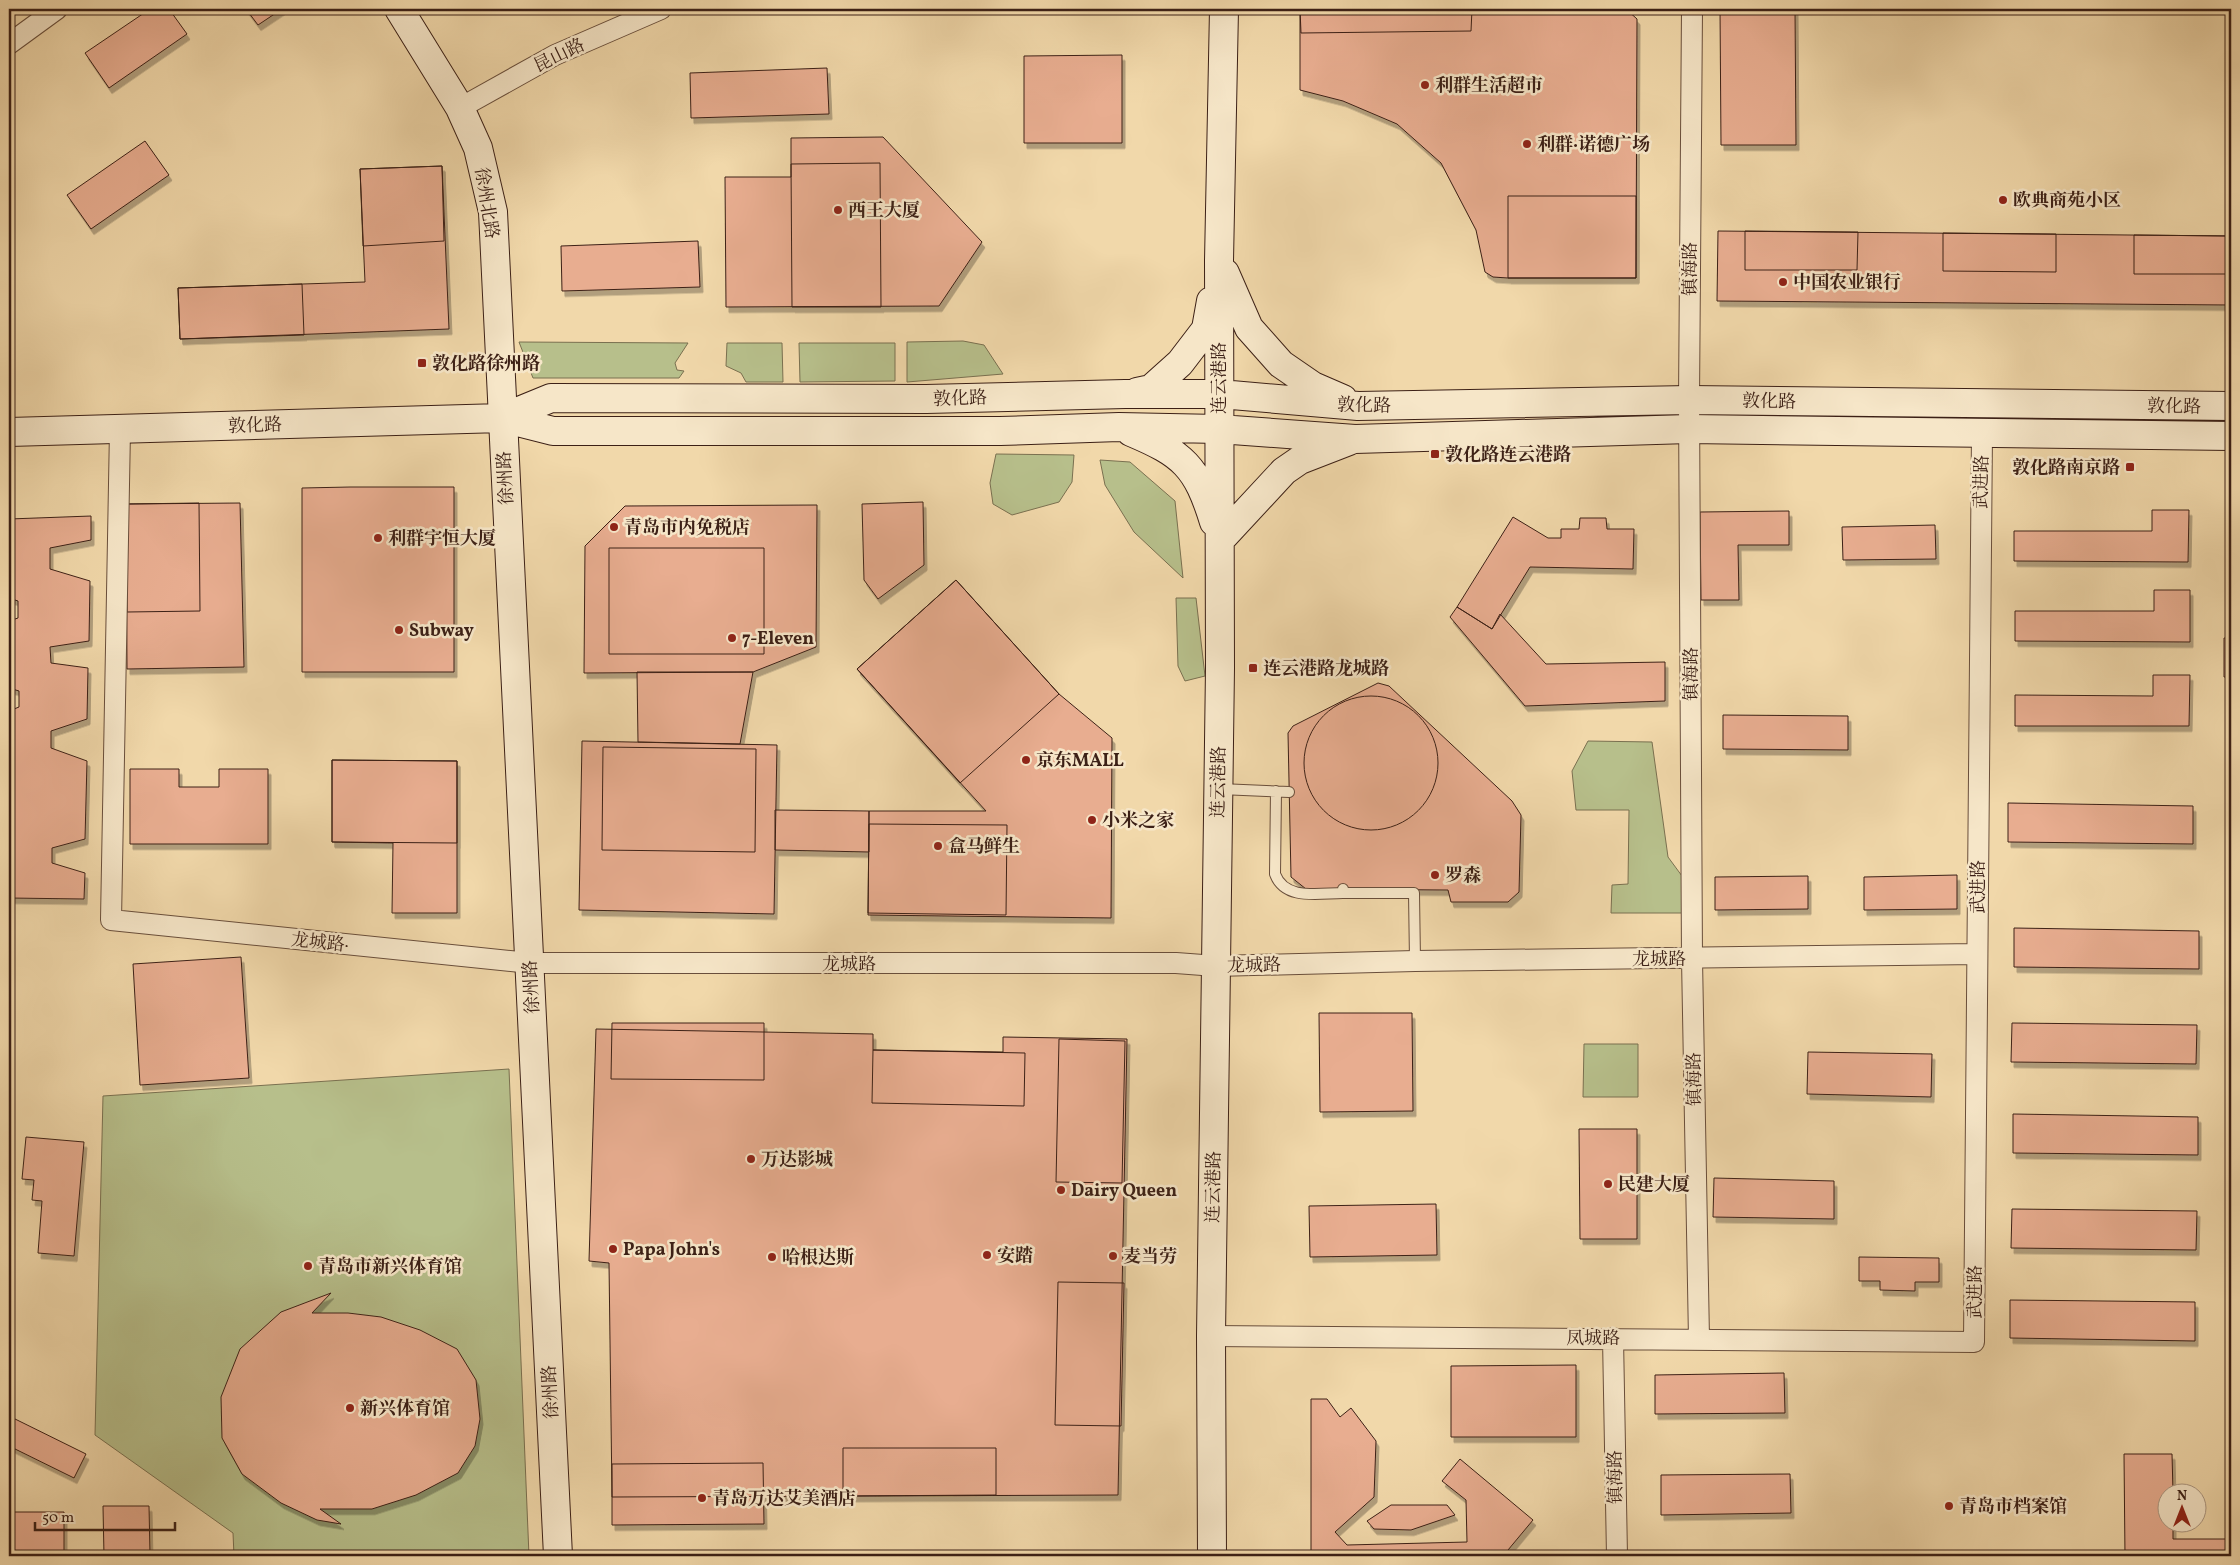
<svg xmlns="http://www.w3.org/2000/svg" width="2240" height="1565" font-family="Vollkorn,'Noto Serif SC',serif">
<defs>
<filter id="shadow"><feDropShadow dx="3" dy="5.5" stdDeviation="0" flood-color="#0004"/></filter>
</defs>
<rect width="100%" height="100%" fill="#f1d8aa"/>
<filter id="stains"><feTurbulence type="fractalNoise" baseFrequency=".004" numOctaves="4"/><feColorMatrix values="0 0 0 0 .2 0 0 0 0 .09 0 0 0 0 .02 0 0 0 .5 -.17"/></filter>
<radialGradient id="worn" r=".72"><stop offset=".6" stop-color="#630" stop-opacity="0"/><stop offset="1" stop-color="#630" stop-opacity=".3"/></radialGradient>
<path fill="#b7bf8b" stroke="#7a7050" d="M963 341 984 345 1003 374 907 382V342Z
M519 342 688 343 675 363 677 370 684 371 679 378H533Z
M727 343H782L783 382H746L741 373 726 366Z
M799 343H895V381L800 382Z
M996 454 1074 455 1072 482 1059 502 1012 515 993 504 990 483Z
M1100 460 1130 462 1175 501 1183 578 1134 532 1105 485Z
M1176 598H1196L1205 676 1185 681 1178 666Z
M1588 741 1652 742 1668 857 1682 876V913H1611L1612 885 1628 884 1629 810H1576L1572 771Z
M1584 1044H1638V1097H1583Z
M509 1069 529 1556H234L233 1533 95 1435 103 1096Z"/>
<path fill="#e8ad90" stroke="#3c2016" filter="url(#shadow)" d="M150 9H169L187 34 109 88 85 53Z
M246 9H282L258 25Z
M1300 9H1472L1471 31 1301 33Z
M1300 9H1626L1637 19 1636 278H1508L1493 277 1485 272 1476 230 1441 163 1397 124 1343 101 1300 90Z
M1720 9H1795L1796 145H1721Z
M1122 55V143H1024V56Z
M827 68 829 114 691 118 690 73Z
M883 137 982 242 939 306 726 307 725 177H791V138Z
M145 141 169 175 91 229 67 195Z
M880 163 881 307H792L791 164Z
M442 166 444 241 363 246 360 169Z
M442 166 449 329 180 339 178 288 365 282 360 169Z
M1508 196H1636V278H1508Z
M1718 231 2231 236V305L1717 301Z
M1745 231 1858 232 1857 270H1745Z
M1943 233 2056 234V272L1943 271Z
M2134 235 2231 236V274H2134Z
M698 241 700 287 562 291 561 246Z
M302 284 304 335 180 339 178 288Z
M350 487H454V672H302V488Z
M923 502 924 565 878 599 864 580 862 504Z
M199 503 200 611 127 612 126 504Z
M240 503 244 667 127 669 126 504Z
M817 505 816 647 753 672 584 673 585 546 625 506Z
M2152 510H2189L2188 562 2014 561V531H2152Z
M1789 511V545H1738L1739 600H1701L1700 512Z
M91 516V540L50 548V569L90 581 89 641 50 647 51 663 88 668 87 719 51 731V748L87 761 85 839 52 848V863L85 873 84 899 9 898V801L14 799 13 783 9 781V711L19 707V691L9 688V621L18 618V601L9 598V519Z
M1513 517 1548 538H1561V529H1579L1580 518H1606L1607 529H1634L1633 569 1530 567 1492 629 1457 607Z
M1935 525 1936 559 1843 560 1842 527Z
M609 548H764V654H609Z
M956 580 1059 694 960 783 857 669Z
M956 580 1059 694 1112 738 1111 918 868 915 869 811H986L857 669Z
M2154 590H2190V642L2015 641V611H2154Z
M1457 607 1492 629 1500 614 1546 664 1665 662V701L1525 706 1450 617Z
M2224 638H2231V677H2224Z
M637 672H753L740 744 638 742Z
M2153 675H2190L2189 726H2015V695L2153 696Z
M1378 683 1389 686 1512 801 1521 815 1519 892 1508 902H1451L1448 890 1306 889 1291 877 1288 733 1293 726Z
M1304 763a67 67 0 1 1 134 0a67 67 0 1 1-134 0Z
M1723 715 1848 716V750L1723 749Z
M582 741 777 745 774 914 579 910Z
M603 747 756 749 755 852 602 850Z
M2227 756H2231V795H2227Z
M332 760 457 761V843L332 842Z
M332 760 457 761V913H392L393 843 332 842Z
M130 769H179V787H219V769H268V844H130Z
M2008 803 2193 806V844L2008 842Z
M775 810 869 811V852L775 850Z
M869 824 1007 825 1006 915 868 913Z
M2227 870H2231V909H2226Z
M1957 875V909L1864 910V877Z
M1808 876V909L1715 910V877Z
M2014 928 2199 931V969L2014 967Z
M241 957 249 1078 140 1085 133 964Z
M1319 1013H1412L1413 1111 1320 1112Z
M612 1023H764V1080L611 1079Z
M2012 1023 2197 1025 2196 1064 2011 1062Z
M596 1029 873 1034V1050L1003 1052V1037L1127 1039 1118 1495 612 1497 609 1263 589 1261Z
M1059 1039 1125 1041 1122 1183 1056 1182Z
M873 1050 1025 1053 1024 1106 872 1103Z
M1808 1052 1932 1054 1931 1097 1807 1094Z
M2013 1114 2198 1117V1155L2013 1153Z
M1579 1129H1637V1239H1580Z
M26 1137 84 1142 74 1256 38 1253 42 1201 32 1200 34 1180 22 1179Z
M1714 1178 1834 1181V1219L1713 1217Z
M1436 1204 1437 1255 1310 1257 1309 1206Z
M2012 1209 2197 1211 2196 1250 2011 1248Z
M1859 1257 1939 1258V1282H1915V1291L1880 1290V1281H1859Z
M1058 1282 1124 1283 1121 1426 1055 1425Z
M331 1293 312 1313H348L381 1317 420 1330 457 1349 476 1380 480 1419 475 1446 458 1473 416 1495 372 1509H320L341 1524 317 1520 281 1503 242 1474 222 1438 221 1397 240 1349 281 1312Z
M2010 1300 2195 1302V1341L2010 1338Z
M1576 1365V1437H1451V1366Z
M1784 1373 1785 1413 1655 1414V1375Z
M1311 1399H1327L1340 1417 1351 1408 1376 1441 1374 1497 1335 1532 1347 1545 1467 1542 1466 1500 1442 1481 1460 1459 1533 1520 1503 1556H1311Z
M9 1416 86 1454 74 1478 9 1446Z
M843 1448H996V1495L843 1496Z
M2124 1454H2172L2173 1492H2168V1522H2173V1539H2231V1556H2125Z
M763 1463 764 1524 612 1525V1464Z
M1790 1474 1791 1513 1661 1515V1475Z
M1391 1505H1447L1455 1515 1411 1530 1374 1529 1367 1521Z
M103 1506H149L150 1554H228V1556H104Z
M9 1512H64V1556H9Z"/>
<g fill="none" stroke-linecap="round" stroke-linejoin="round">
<g stroke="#694e3b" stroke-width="12">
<path id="lane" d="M1220 789 1289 792
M1276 791 1275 874C1285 901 1319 893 1343 893
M1343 889V893H1414L1415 961"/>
</g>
<g stroke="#694e3b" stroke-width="22">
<path id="street" d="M1692 9 1689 400 1692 959 1699 1339
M9 44 57 9
M460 108 555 55 661 9
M120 430 111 920 530 963H1176L1216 966 1415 961 1977 954
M1211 1336 1974 1342 1982 433
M1613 1338 1617 1556"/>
</g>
<g stroke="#3c2016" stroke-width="30">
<path id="secondary" d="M399 9 460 108 478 148 493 212 558 1556
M1225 273 1249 328 1281 364 1313 386 1343 399
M1137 392 1151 389 1180 363 1206 329 1211 301
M502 418 551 398 926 399 1125 394H1220L1358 406 1689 400 2231 406
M9 432 502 418 553 431H1000L1119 427 1219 429 1355 439 1689 429 2231 436
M1131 432C1183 454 1197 466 1214 522
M1220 540 1284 471 1300 460 1349 441
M1212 1556 1211 1336 1220 668 1219 261 1224 9"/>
</g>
<use href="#lane" stroke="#f6e6c8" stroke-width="10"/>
<use href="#street" stroke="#f6e6c8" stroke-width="20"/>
<use href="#secondary" stroke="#f6e6c8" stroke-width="28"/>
</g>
<g fill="#8f2418" stroke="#f6e6c8" stroke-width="2">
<circle cx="1425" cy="85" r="5"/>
<circle cx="1527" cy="144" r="5"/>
<circle cx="2003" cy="200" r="5"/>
<circle cx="838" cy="210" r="5"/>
<circle cx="1783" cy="282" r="5"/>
<rect x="417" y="358" width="10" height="10" rx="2.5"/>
<rect x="1430" y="449" width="10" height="10" rx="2.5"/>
<rect x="2125" y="462" width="10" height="10" rx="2.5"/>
<circle cx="614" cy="527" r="5"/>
<circle cx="378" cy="538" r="5"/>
<circle cx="399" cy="630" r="5"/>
<circle cx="732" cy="638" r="5"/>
<rect x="1248" y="663" width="10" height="10" rx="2.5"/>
<circle cx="1026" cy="760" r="5"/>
<circle cx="1092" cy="820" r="5"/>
<circle cx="938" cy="846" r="5"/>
<circle cx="1435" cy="875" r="5"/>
<circle cx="751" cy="1159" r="5"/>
<circle cx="1608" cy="1184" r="5"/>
<circle cx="1061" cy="1190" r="5"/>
<circle cx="613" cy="1249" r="5"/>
<circle cx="987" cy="1255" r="5"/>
<circle cx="1113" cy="1256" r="5"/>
<circle cx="772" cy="1257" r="5"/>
<circle cx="308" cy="1266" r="5"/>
<circle cx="350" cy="1408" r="5"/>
<circle cx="702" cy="1498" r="5"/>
<circle cx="1949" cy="1506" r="5"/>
</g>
<g text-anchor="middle" stroke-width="5" stroke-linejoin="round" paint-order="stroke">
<g font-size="18" fill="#3c2016" stroke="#f6e6c8">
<text transform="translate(559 55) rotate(-26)" y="6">昆山路</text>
<text transform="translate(487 203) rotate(81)" y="6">徐州北路</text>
<text transform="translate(1690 269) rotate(-90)" y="6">镇海路</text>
<text transform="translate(1219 378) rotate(-90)" y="6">连云港路</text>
<text transform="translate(960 398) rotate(-2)" y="6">敦化路</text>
<text transform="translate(1769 401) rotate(1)" y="6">敦化路</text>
<text transform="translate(1364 405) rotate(1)" y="6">敦化路</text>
<text transform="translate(2174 406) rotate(1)" y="6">敦化路</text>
<text transform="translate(255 425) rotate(-2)" y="6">敦化路</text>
<text transform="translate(505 478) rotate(-93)" y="6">徐州路</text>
<text transform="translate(1981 482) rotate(-89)" y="6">武进路</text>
<text transform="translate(1691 674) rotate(-90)" y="6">镇海路</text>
<text transform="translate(1218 782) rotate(-89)" y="6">连云港路</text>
<text transform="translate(1978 887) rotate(-90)" y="6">武进路</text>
<text transform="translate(320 942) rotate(6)" y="6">龙城路·</text>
<text x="1659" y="965">龙城路</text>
<text x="849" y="970">龙城路</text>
<text transform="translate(1254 965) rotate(-1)" y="6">龙城路</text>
<text transform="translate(531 987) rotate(-93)" y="6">徐州路</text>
<text transform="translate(1694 1079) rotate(-91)" y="6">镇海路</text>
<text transform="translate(1213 1187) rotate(-89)" y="6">连云港路</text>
<text transform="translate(1975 1292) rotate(-90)" y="6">武进路</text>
<text x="1593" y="1344">凤城路</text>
<text transform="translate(550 1392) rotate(-93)" y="6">徐州路</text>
<text transform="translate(1615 1477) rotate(-91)" y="6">镇海路</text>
</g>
<g font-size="18" font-weight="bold" fill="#3c2016" stroke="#f6e6c8" text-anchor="start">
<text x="1435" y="91">利群生活超市</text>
<text x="1537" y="150">利群·诺德广场</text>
<text x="2013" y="206">欧典商苑小区</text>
<text x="848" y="216">西王大厦</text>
<text x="1793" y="288">中国农业银行</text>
<text x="432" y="369">敦化路徐州路</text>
<text x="1445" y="460">敦化路连云港路</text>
<text x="2120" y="473" text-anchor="end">敦化路南京路</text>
<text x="624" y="533">青岛市内免税店</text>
<text x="388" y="544">利群宇恒大厦</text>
<text x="409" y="636">Subway</text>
<text x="742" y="644">7-Eleven</text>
<text x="1263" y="674">连云港路龙城路</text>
<text x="1036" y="766">京东MALL</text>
<text x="1102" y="826">小米之家</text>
<text x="948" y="852">盒马鲜生</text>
<text x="1445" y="881">罗森</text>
<text x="761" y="1165">万达影城</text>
<text x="1618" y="1190">民建大厦</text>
<text x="1071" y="1196">Dairy Queen</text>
<text x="623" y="1255">Papa John's</text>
<text x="997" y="1261">安踏</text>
<text x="1123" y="1262">麦当劳</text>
<text x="782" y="1263">哈根达斯</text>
<text x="318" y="1272">青岛市新兴体育馆</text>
<text x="360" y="1414">新兴体育馆</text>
<text x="712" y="1504">青岛万达艾美酒店</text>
<text x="1959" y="1512">青岛市档案馆</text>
</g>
</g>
<rect width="2240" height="1565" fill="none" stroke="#f1d8aa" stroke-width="30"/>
<rect x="10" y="10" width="2220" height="1545" fill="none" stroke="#3c2016" stroke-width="2.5"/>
<rect x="15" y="15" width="2210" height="1535" fill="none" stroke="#3c2016"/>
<g transform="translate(2182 1508)"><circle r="24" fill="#f6e6c8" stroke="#ac9781"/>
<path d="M0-4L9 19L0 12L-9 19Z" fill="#8f2418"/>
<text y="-8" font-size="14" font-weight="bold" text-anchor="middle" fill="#3c2016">N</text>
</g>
<path d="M35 1522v8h140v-8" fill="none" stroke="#3c2016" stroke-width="2.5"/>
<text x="42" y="1522" font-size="15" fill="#3c2016" stroke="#f6e6c8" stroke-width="4" paint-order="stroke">50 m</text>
<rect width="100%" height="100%" filter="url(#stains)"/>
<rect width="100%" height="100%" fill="url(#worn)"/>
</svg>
